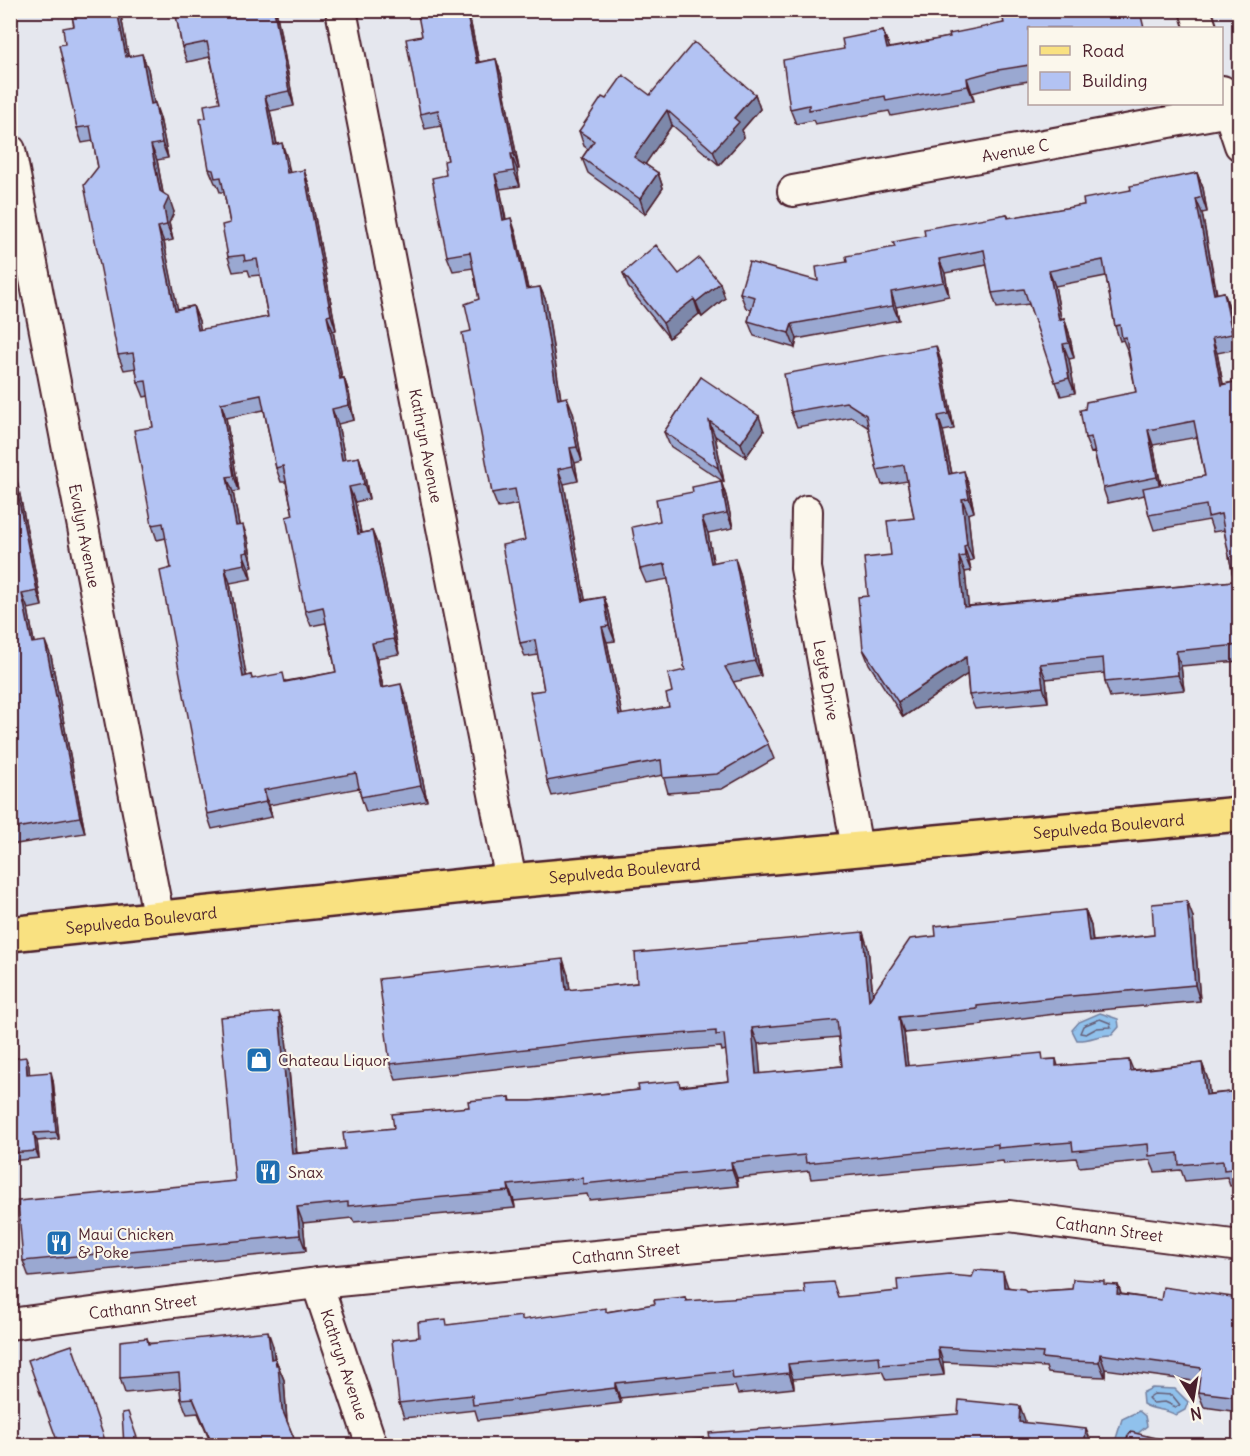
<svg xmlns="http://www.w3.org/2000/svg" width="1250" height="1456" font-family="Delius,sans-serif">
<rect width="100%" height="100%" fill="#e5e7ee"/>
<filter id="ink" filterUnits="userSpaceOnUse"><feTurbulence type="fractalNoise" baseFrequency=".0167" numOctaves="2"/><feDisplacementMap in="SourceGraphic" scale="12" xChannelSelector="R" yChannelSelector="G"/><feConvolveMatrix kernelMatrix="1 2 1 2 8 2 1 2 1" color-interpolation-filters="sRGB"/></filter>
<g filter="url(#ink)">
<path fill="#90c1ec" stroke="#74809f" stroke-width="1.5" d="M1100 1013 1118 1019 1119 1027 1112 1035C1098 1034 1091 1041 1077 1040L1072 1030 1079 1022Z
M1152 1388 1175 1389 1188 1402 1185 1410 1176 1415C1164 1408 1154 1411 1143 1404L1142 1393Z
M1139 1411 1145 1416 1147 1426 1136 1435 1134 1445H1114L1122 1419Z"/>
<g fill="none" stroke-linecap="round" stroke-linejoin="round">
<path stroke="#666078" stroke-width="1.5" d="M1100 1019 1110 1023 1111 1027 1097 1028 1086 1034 1080 1033 1083 1026Z
M1154 1394 1172 1395 1180 1405 1176 1407 1165 1402 1153 1403 1148 1398Z"/>
<g stroke="#4a1f2b" stroke-width="34">
<g id="minor">
<path id="s1" d="M341 10 511 881"/>
<path d="M1195 10 1201 28"/>
<path d="M1222 91 1240 145"/>
<path id="s2" d="M10 150 159 920"/>
<path id="s3" d="M793 191 1240 109"/>
<path id="s4" d="M807 511 806 568 857 848"/>
<path id="s5" d="M317 1283 372 1446"/>
<path id="s6" d="M10 1324 317 1283 1009 1216 1240 1246"/>
</g>
</g>
<g stroke="#4a1f2b" stroke-width="38">
<g id="major">
<path id="s7" d="M10 934 511 881 1240 814"/>
</g>
</g>
<use href="#minor" stroke="#fbf7ec" stroke-width="30"/>
<use href="#major" stroke="#f9e181" stroke-width="33"/>
</g>
<path fill="#9aa8d1" stroke="#4a1f2b" stroke-width="1.5" fill-rule="evenodd" d="M71 10H120L128 56 148 69 154 103 160 118 168 158 157 160 163 193 174 212 169 223 173 240 164 242 177 309 193 306 199 321 200 330 268 317 260 275 250 276 248 270 233 272 228 257 230 223 224 192H220L217 184 215 183 209 169 206 118 220 102 210 57 187 62 182 47 175 10H276L294 106 270 111 277 144 287 158 290 173 304 170 309 185 336 330 333 331 342 379 344 378 349 393 354 420 338 424 345 460 359 457 364 472 369 499 355 502 361 533 372 531 378 546 399 654 377 658 383 687 406 699 427 801 366 812 361 797 359 788 269 805 272 817 212 829 207 814 171 568 166 538 157 540 152 525 153 427 149 396 144 397 138 382 136 368 124 370 118 355 98 167 93 141 82 143 77 128 65 44 74 26ZM264 410 276 468 281 482H286L293 515 305 611 311 626 326 623 336 672 287 681 252 679 251 675 246 676 230 583 251 579 249 568 253 567 248 540 239 525 233 492 239 491 226 418Z
M468 10 479 62 496 59 501 74 519 169H517L520 186 500 189 506 219 516 233 528 289 540 287 546 301 561 399 573 412 582 461 575 463 578 481 564 484 585 600 604 597 609 612 615 641 607 642 622 715 669 707 672 692 685 670 668 579 646 583 640 569 660 521 693 492 721 481 726 496 733 528 708 533 713 562 740 573 761 676 733 682 768 744 774 759 722 789 668 793 663 775 552 796 547 781 544 690 538 655 525 657 520 643 525 540 518 504 498 508 492 493 471 331 479 299 473 268 453 271 447 256 446 175 448 160 441 126 425 129 420 114 422 36Z
M713 10H726L725 12H716Z
M1136 10 1138 17 1029 28V81L1003 85 972 93 974 101 891 116 889 111 815 124 813 120 796 124 790 109 844 49 883 31 889 48 950 37 1004 23Z
M755 94 760 109 742 130 744 137 719 165 672 125 645 164 658 173 663 188 645 214 588 173 582 158 588 149 584 146 579 131 606 99 650 95Z
M1197 173 1203 188 1207 212 1202 213 1217 294 1224 292 1229 307 1237 349 1217 353 1223 384 1239 381V661L1181 666 1184 690 1110 697 1105 682 1104 673 1046 679 1048 702 975 709 969 695 967 674 903 717 869 664 863 649 868 596 891 555 914 518 907 481 882 485 877 470 869 428 852 417 797 427 791 412 941 361 954 429 943 431 952 474 969 486 974 512 968 514 973 560 969 561 971 571 965 572 968 606 1234 581 1224 530 1213 532 1209 520 1154 530 1149 515 1145 495 1108 503 1103 488 1094 452 1091 453 1085 438V409L1136 392 1128 352 1123 340 1120 341 1115 326 1106 276 1055 286 1061 319 1064 318 1069 333 1074 358 1069 359 1075 393 1061 396 1029 304 997 308 992 293 987 265 945 273 949 296 896 307 899 320 797 339 795 348 754 336 748 321 752 309 746 308 740 293 818 281 847 262 895 247 925 236 1007 214 1009 218 1084 205 1131 190ZM1197 437 1205 476 1161 485 1153 445Z
M623 273 679 274 725 298 702 317 699 314 669 338 628 287Z
M701 377 764 431 746 457 715 436 724 482 670 446 664 432Z
M10 445 42 606 28 609 34 643 51 656 85 833 10 845Z
M1085 910 1091 926 1093 941 1154 935 1193 917 1200 1001 1055 1014 983 1023V1025L904 1033 908 1066 1056 1059 1058 1066 1129 1060 1133 1070 1202 1063 1208 1080 1209 1094 1239 1091V1185L1230 1186 1227 1177 1185 1181 1181 1170 1155 1172 1150 1160 1079 1167 1076 1158 1004 1164 1003 1161 811 1179 809 1171 737 1178 738 1186 589 1200 587 1194 514 1201 515 1208 354 1222 352 1218 303 1223 306 1251 29 1277 23 1261 235 1181 285 1028 297 1153 345 1149 394 1128 469 1107 510 1097 511 1101H531L729 1081 726 1050 722 1051 721 1047 630 1054 396 1080 390 1064 568 975 570 990 637 983 868 948 873 995 936 936ZM839 1037 842 1066 760 1074 758 1044Z
M10 1059 29 1065V1074L53 1080 59 1139 37 1141 39 1158 10 1161Z
M1105 1285H1118L1121 1294 1161 1300 1239 1298V1412L1204 1407 1198 1392 1200 1382 1105 1369V1377L1077 1376 1048 1373 1046 1367 943 1362 944 1375 886 1380 882 1371 793 1379 794 1388 738 1394 735 1386 620 1398 621 1403 478 1420 475 1410 404 1418 399 1403 419 1337 448 1325 523 1320 607 1312 655 1304 685 1297 686 1301 839 1297 1008 1287 1026 1292 1072 1289Z
M147 1338 149 1343 273 1346 275 1358 284 1380 287 1421 297 1446H212L198 1413 187 1414 181 1399 180 1388 125 1393 120 1378Z"/>
<path fill="#7d88aa" stroke="#4a1f2b" stroke-width="1.5" d="M117 10H120L131 71 126 57Z
M274 10H276L294 106 289 91Z
M466 10H468L482 78 477 63Z
M1134 10H1136L1140 28 1135 17Z
M883 31 889 46 892 64 887 49Z
M142 54 148 69 157 119 151 104Z
M496 59 501 74 519 169 514 154Z
M967 78 972 93 974 101 968 86Z
M755 94 760 109 742 130 744 137 719 165 713 151 734 118Z
M265 96 270 111 280 160 274 145Z
M155 103 160 118 168 158 162 143Z
M667 110 672 125 640 172 634 157Z
M282 143 287 158 292 188 287 173Z
M151 145 157 160 165 205 169 197 174 212 169 223 173 240 167 225Z
M511 154 517 169 520 186 514 171Z
M304 170 309 185 336 330 331 315Z
M658 173 663 188 645 214 640 199Z
M1197 173 1203 188 1207 212 1202 197Z
M495 174 500 189 508 235 503 220Z
M1196 199 1202 213 1219 309 1214 294Z
M511 218 516 233 531 304 526 289Z
M158 227 164 242 181 325 175 310Z
M939 259 945 273 949 296 944 282Z
M1049 271 1055 286 1064 334 1059 320Z
M720 283 725 298 702 317 696 302Z
M540 287 546 301 563 414 558 399Z
M891 292 896 307 899 320 893 306Z
M1224 292 1229 307 1237 349 1232 334Z
M694 299 699 314 669 338 663 323Z
M193 306 199 321 203 345 198 330Z
M327 316 333 331 345 394 340 379Z
M1064 318 1069 333 1074 358 1069 343Z
M792 324 797 339 795 348 789 333Z
M1212 338 1217 353 1226 400 1221 385Z
M1063 344 1069 359 1075 393 1069 378Z
M936 346 941 361 954 429 949 414Z
M344 378 349 393 354 420 349 405Z
M567 397 573 412 582 461 577 447Z
M221 403 226 418 239 491 234 476Z
M332 409 338 424 348 475 342 460Z
M759 416 764 431 746 457 741 443Z
M938 416 943 431 955 489 949 474Z
M709 421 715 436 724 482 718 468Z
M1148 430 1153 445 1162 492 1157 477Z
M10 445 42 606 37 591 10 457Z
M570 448 575 463 578 481 573 466Z
M359 457 364 472 369 499 364 484Z
M558 469 564 484 588 615 583 601Z
M964 471 969 486 974 512 969 498Z
M227 477 233 492 242 541 236 526Z
M721 481 726 496 733 528 727 513Z
M349 487 355 502 364 549 358 534Z
M962 499 968 514 973 560 967 545Z
M702 518 708 533 716 577 711 563Z
M243 525 248 540 253 567 248 552Z
M372 531 378 546 399 654 394 639Z
M964 546 969 561 971 571 965 556Z
M243 553 249 568 251 579 245 564Z
M959 557 965 572 970 622 964 607Z
M735 558 740 573 761 676 755 661Z
M225 568 230 583 249 691 243 677Z
M22 594 28 609 37 659 32 643Z
M604 597 609 612 615 641 609 626Z
M602 627 607 642 625 730 619 715Z
M45 641 51 656 85 833 80 817Z
M372 643 377 658 386 703 381 688Z
M1176 651 1181 666 1184 690 1178 675Z
M966 657 971 672 903 717 898 702Z
M1040 664 1046 679 1048 702 1043 687Z
M401 684 406 699 427 801 421 786Z
M264 790 269 805 272 817 266 802Z
M1187 901 1193 917 1200 1001 1195 985Z
M1085 910 1091 926 1094 958 1089 942Z
M863 932 868 948 875 1017 869 1000Z
M563 959 568 975 572 1006 566 990Z
M279 1012 285 1028 298 1170 292 1154Z
M899 1017 904 1033 910 1083 905 1066Z
M752 1028 758 1044 762 1090 756 1074Z
M26 1057 29 1065 30 1082 27 1074Z
M1202 1063 1208 1080 1211 1111 1206 1095Z
M51 1072 53 1080 59 1139 56 1132Z
M34 1133 37 1141 39 1158 36 1151Z
M731 1162 737 1178 738 1186 732 1169Z
M508 1185 514 1201 515 1208 509 1191Z
M297 1207 303 1223 306 1251 300 1235Z
M1003 1272 1008 1287 1010 1302 1004 1287Z
M1118 1285 1123 1300 1117 1294Z
M268 1331 273 1346 276 1374 271 1359Z
M938 1347 943 1362 944 1375 939 1360Z
M1100 1354 1105 1369V1377L1099 1362Z
M275 1358 284 1380 287 1423 282 1409Z
M788 1364 793 1379 794 1388 789 1373Z
M615 1383 620 1398 621 1403 615 1388Z
M1020 1406 1025 1420 1024 1437 1019 1422Z
M1086 1429 1092 1444V1446H1084Z"/>
<path fill="#b3c3f3" stroke="#4a1f2b" stroke-width="1.5" fill-rule="evenodd" d="M71 10H117L126 57 142 54 151 104 155 103 162 143 151 145 160 191 169 197 164 208 167 225 158 227 175 310 193 306 198 330 268 317 257 259 245 261 244 255 228 257 222 225 230 223 221 177 215 178 213 170 209 169 200 119 206 118 204 105 220 102 207 42 182 47 175 10H274L289 91 265 96 274 145 282 143 287 173 304 170 331 315 327 316 340 379 344 378 349 405 332 409 342 460 359 457 364 484 349 487 358 534 372 531 394 639 372 643 381 688 401 684 421 786 361 797 356 773 264 790 266 802 207 814 160 571 171 568 163 523 152 525 134 430 153 427 146 381 138 382 133 353 118 355 84 185 98 167 90 126 77 128 59 45 65 44 63 28 74 26ZM261 395 276 468 283 466 293 515 286 517 305 611 323 607 336 672 285 682 283 673 252 679 251 675 243 677 225 568 245 564 243 553 248 552 243 525 236 526 227 477 234 476 221 403Z
M417 10H466L477 63 496 59 514 154H511L514 171 495 174 503 220 511 218 526 289 540 287 558 399 567 397 577 447 570 448 573 466 558 469 583 601 604 597 609 626 602 627 619 715 669 707 666 694 672 692 668 674 685 670 665 564 640 569 632 527 660 521 656 499 693 492 692 487 721 481 727 513 702 518 711 563 735 558 755 661 725 667 768 744 717 774 663 778 661 760 547 781 530 692 544 690 535 640 520 643 502 545 525 540 515 489 492 493 462 333 471 331 465 304 479 299 470 252 447 256 432 178 446 175 444 161 448 160 438 110 420 114 406 39 422 36Z
M1027 10H1134L1135 17 1141 16 1144 28H1029V65L998 70 967 78 968 86 886 101 885 96 809 110V105L790 109 783 60 844 49 842 39 883 31 887 49 950 37 949 34 1004 23 1002 15Z
M694 42 755 94 734 118 739 122 713 151 667 110 634 157 658 173 640 199 582 158 594 141 579 131 602 97 606 99 623 75 650 95Z
M1197 173 1202 197 1196 199 1214 294 1224 292 1232 334 1212 338 1221 385 1239 381V654V645L1176 651 1178 675 1105 682 1103 658 1040 664 1043 687 969 695 966 657 898 702 863 649 858 597 868 596 864 558 891 555 887 521 914 518 904 465 877 470 866 415 846 402 791 412 784 374 936 346 949 414 938 416 949 474 964 471 969 498 962 499 967 545 964 546 965 556 959 557 964 607 1234 581 1221 514 1208 517 1206 505 1149 515 1143 488 1205 476 1194 421 1148 430 1157 477 1103 488 1091 437 1085 438 1080 410 1085 409 1086 402 1136 392 1126 337 1122 338 1120 325 1115 326 1103 260 1049 271 1059 320 1064 318 1069 343 1063 344 1069 378 1055 382 1024 289 992 293 984 250 939 259 944 282 891 292 893 306 792 324 789 333 748 321 755 297 740 293 749 262 818 281 816 267 847 262 846 256 895 247 893 242 925 236 924 229 1007 214 1008 218 1084 205 1083 199 1131 190 1130 186Z
M656 245 679 274 699 258 720 283 696 302 694 299 663 323 623 273Z
M701 377 759 416 741 443 709 421 718 468 664 432Z
M10 457 37 591 22 594 32 643 45 641 80 817 10 829Z
M1187 901 1195 985 1049 998 977 1006V1009L899 1017 905 1066 1042 1053 1043 1060 1056 1059V1066L1129 1060 1130 1071 1202 1063 1206 1095 1239 1091V1168L1224 1170 1223 1161 1179 1165 1178 1153 1149 1156 1148 1144 1073 1151 1072 1142 998 1148V1144L806 1163 805 1155 731 1162 732 1169 583 1184V1178L508 1185 509 1191 348 1206V1202L297 1207 300 1235 23 1261 18 1201 235 1181 220 1017 279 1012 292 1154 345 1149 343 1133 394 1128 392 1114 469 1107 468 1101 510 1097V1101H531L639 1090 638 1085 679 1081 680 1087 729 1081 724 1034 716 1035V1031L624 1038 390 1064 379 979 563 959 566 990 637 983 635 953 863 932 869 1000 910 939 936 936 935 926 1085 910 1089 942 1154 935 1152 904ZM837 1020 842 1066 756 1074 752 1028Z
M26 1057 27 1074 51 1072 56 1132 34 1133 36 1151 10 1153V1059Z
M975 1270 1003 1272 1004 1287 1024 1289 1026 1292 1072 1289 1073 1279 1104 1281V1284L1118 1285 1117 1294 1161 1300 1163 1287 1239 1298V1397L1198 1392 1201 1368 1100 1354 1099 1362 1071 1361 1042 1358 1043 1353 938 1347 939 1360 880 1365 879 1356 788 1364 789 1373 733 1379 732 1371 615 1383V1388L473 1405 472 1395 399 1403 392 1340 419 1337 418 1322 446 1319 447 1325 522 1316V1320L606 1308V1312L655 1304 654 1300 685 1297 686 1301 805 1293 804 1284 833 1282 838 1297 898 1291 897 1280 950 1275 972 1277Z
M268 1331 271 1359 275 1358 276 1365H278L282 1409 297 1446H213L193 1398 181 1399 179 1373 120 1378V1341L147 1338 148 1344Z
M72 1345 107 1446H59L28 1360Z
M959 1400 1020 1406 1019 1422 1086 1429 1084 1446H624L710 1438 709 1433 958 1414Z
M128 1412 140 1446H124L122 1413Z
M1131 1432 1188 1446H1121Z
M572 1441 573 1446H520Z"/>
</g>
<defs>
<g id="shop-square" transform="scale(1.35)"><rect x="-9" y="-9" width="18" height="18" rx="4" fill="#1f6fb2" stroke="#fbf7ec"/><path d="M-5-2.5h2.3a2.7 3.5 0 0 1 5.4 0H5L5.5 6h-11ZM-1.5-2.5h3a1.5 2.3 0 0 0-3 0Z" fill="#fff"/></g>
<g id="restaurant-square" transform="scale(1.35)"><rect x="-9" y="-9" width="18" height="18" rx="4" fill="#1f6fb2" stroke="#fbf7ec"/><path d="M-5-6h1v4h1v-4h1v4h1v-4h1v5L-1.5 .5V6h-2V.5L-5-1ZM5-6V6H3V1.5H1.5Q1.5-4 5-6Z" fill="#fff"/></g>
</defs>
<g fill-rule="evenodd">
<use href="#shop-square" x="259" y="1060"/>
<use href="#restaurant-square" x="268" y="1172"/>
<use href="#restaurant-square" x="59" y="1243"/>
</g>
<g text-anchor="middle" stroke-width="4.5" stroke-linejoin="round" paint-order="stroke">
<g font-size="16" fill="#4a1f2b" stroke="#fbf7ec">
<text dy="6" stroke="none"><textPath href="#s3" startOffset="226">Avenue C</textPath></text>
<text dy="6" stroke="none"><textPath href="#s1" startOffset="444">Kathryn Avenue</textPath></text>
<text dy="6" stroke="none"><textPath href="#s2" startOffset="393">Evalyn Avenue</textPath></text>
<text dy="6" stroke="none"><textPath href="#s4" startOffset="171">Leyte Drive</textPath></text>
<text dy="6" stroke="none"><textPath href="#s7" startOffset="1104">Sepulveda Boulevard</textPath></text>
<text dy="6" stroke="none"><textPath href="#s7" startOffset="618">Sepulveda Boulevard</textPath></text>
<text dy="6" stroke="none"><textPath href="#s7" startOffset="132">Sepulveda Boulevard</textPath></text>
<text dy="6" stroke="none"><textPath href="#s6" startOffset="1106">Cathann Street</textPath></text>
<text dy="6" stroke="none"><textPath href="#s6" startOffset="620">Cathann Street</textPath></text>
<text dy="6" stroke="none"><textPath href="#s6" startOffset="134">Cathann Street</textPath></text>
<text dy="6" stroke="none"><textPath href="#s5" startOffset="86">Kathryn Avenue</textPath></text>
</g>
<g font-size="16" fill="#4a1f2b" stroke="#fbf7ec" text-anchor="start">
<text x="278" y="1066">Chateau Liquor</text>
<text x="288" y="1178">Snax</text>
<text x="78" y="1240">Maui Chicken<tspan x="78" dy="18">&amp; Poke</tspan></text>
</g>
</g>
<rect width="1250" height="1456" fill="none" stroke="#fbf7ec" stroke-width="36"/>
<rect x="18" y="18" width="1214" height="1420" fill="none" stroke="#4a1f2b" stroke-width="2" filter="url(#ink)"/>
<rect x="1028" y="27" width="195" height="78" fill="#fbf7ec" stroke="#b4a19f" stroke-width="1.5"/>
<rect x="1040" y="46" width="30" height="9" fill="#f9e181" stroke="#b4a19f" stroke-width="1.5"/>
<text x="1082" y="57" font-size="18" fill="#4a1f2b">Road</text>
<rect x="1040" y="72" width="30" height="18" fill="#b3c3f3" stroke="#b4a19f" stroke-width="1.5"/>
<text x="1082" y="87" font-size="18" fill="#4a1f2b">Building</text>
<g transform="translate(1193 1399) rotate(169)" stroke="#fbf7ec" stroke-width="4.5" paint-order="stroke">
<path d="M0-4.5L10 22L0 15L-10 22Z" fill="#4a1f2b"/>
<text y="-9" font-size="16" font-weight="bold" text-anchor="middle" fill="#4a1f2b">N</text>
</g>
</svg>
